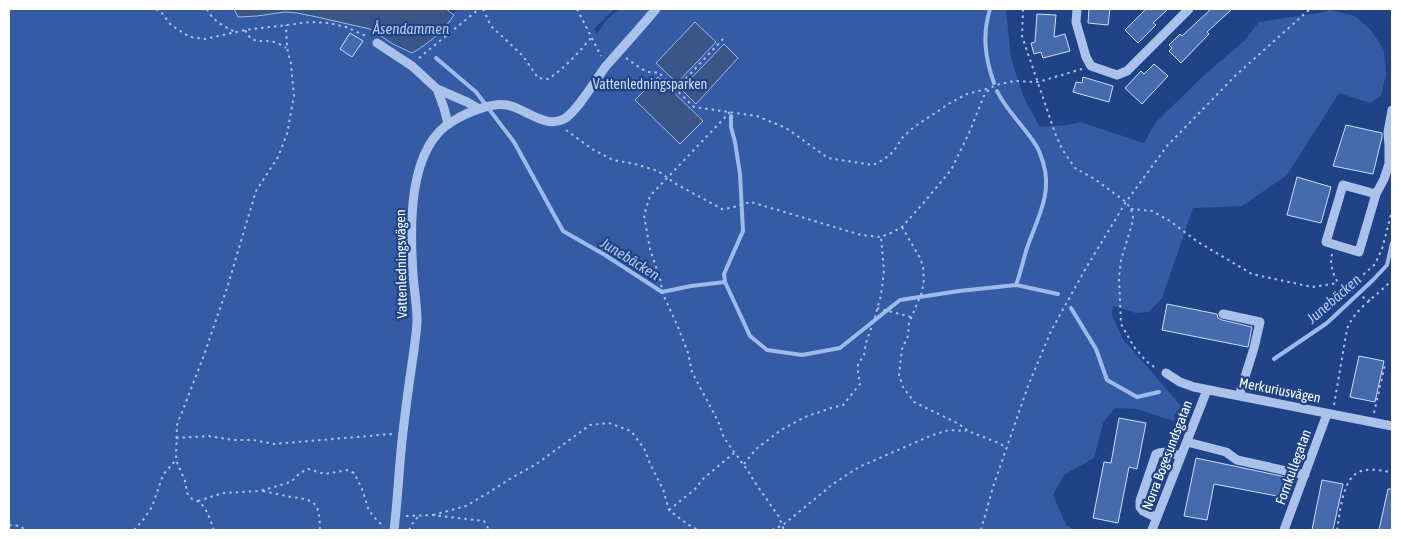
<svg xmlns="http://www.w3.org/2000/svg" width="1401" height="539" font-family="'Asap Condensed',sans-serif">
<rect width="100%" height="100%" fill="#204387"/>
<path fill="#345ba4" d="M9 9H234L238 17 257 16 285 12 303 14 304 9H393L453 16 456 9H614L594 29 597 34 607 19 620 9H1006L1011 58 1024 98 1040 127 1068 125 1080 122 1144 143 1156 122 1202 77 1244 41 1259 22 1319 13 1330 10 1355 16 1371 30 1384 50 1386 74 1381 96 1370 103 1339 93 1287 175 1242 206 1193 208 1162 298 1149 312 1136 313 1113 306 1112 315 1123 339 1181 406 1174 416V421L1137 409 1118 408 1114 409 1103 423 1094 458 1064 475 1053 495 1066 525 1074 530H9Z"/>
<path fill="#3c5587" stroke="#9ebaeb" d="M234 9H446L454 15C444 31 428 44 412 53L393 44 370 29 317 17 297 13 285 12 257 16 238 17Z
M695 22 716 42 677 83 656 63Z
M724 44 738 58 696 104 681 89Z
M658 77 703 121 680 144 635 100Z"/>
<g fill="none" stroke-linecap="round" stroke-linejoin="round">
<path stroke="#9ebaeb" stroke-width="4" d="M990 9C982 35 985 58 994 83
M436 58 476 92 514 142 563 231 605 255 662 292 691 286 725 282 750 336 767 350 802 355 840 348 900 300 959 291 1016 285 1058 294
M997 91C1007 112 1026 128 1037 147 1040 152 1041 157 1043 162 1053 193 1037 219 1027 248 1023 260 1021 272 1016 285
M725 282 724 274 743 231 740 174 735 142 731 127V116
M1071 308 1096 349 1107 380 1137 397 1159 392
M1274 359 1327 323 1373 280 1387 265 1392 243"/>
</g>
<path fill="#456aad" stroke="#ceddf7" d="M1089 9H1110L1108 25 1088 23Z
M1146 9H1168L1153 23 1156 25 1138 43 1125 30Z
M1211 9H1232L1207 32 1209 34 1181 63 1169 51 1172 48 1169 45 1180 34 1182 36Z
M1037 14 1056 15 1054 37 1065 34 1070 51 1043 58 1041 52 1034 54 1031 43 1035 42Z
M350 33 363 41 352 57 340 49Z
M1154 64 1168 76 1142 104 1125 88 1141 71 1144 74Z
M1083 77 1113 86 1109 102 1073 92 1076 82 1082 83Z
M1346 125 1382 133V137L1373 174 1333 166Z
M1297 177 1331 187 1321 223 1287 215Z
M1167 304 1217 314 1218 318 1222 320 1252 327 1248 347 1162 330Z
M1359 356 1384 361 1375 402 1350 397Z
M1119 418 1146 423 1137 469 1129 467 1118 523 1093 518 1104 462 1111 463Z
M1196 458 1286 477 1282 497 1214 484 1207 520 1184 516Z
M1322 480 1343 484 1333 530H1312Z
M1388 489H1392V530H1379Z"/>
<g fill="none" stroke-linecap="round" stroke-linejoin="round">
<path stroke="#aac1ea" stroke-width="2" stroke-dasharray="2.5 4" stroke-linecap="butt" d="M156 9 161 12 171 25 190 37 205 39 245 30 311 22 329 23 346 27 368 37
M207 9C213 22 226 27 237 33
M483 9 491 26 523 56 538 78 548 79C565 68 578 53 591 38
M577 9 601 56
M1023 9 1022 36 1055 133 1062 149 1075 168 1096 180 1126 202 1131 209 1133 217 1132 224 1121 260 1119 278 1121 324 1134 347 1146 361 1157 369
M245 30C253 46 261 39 274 42 278 43 283 46 286 48
M419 58 479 9
M626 58C637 65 646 75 658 72L694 107 757 116 786 128 828 158 873 165 883 160 893 152 903 137 914 127 950 103 967 94 990 88
M677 88 723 39
M730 112 650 196 644 215 650 249 661 282 662 292 678 327 688 353 692 372 718 421 724 438 748 471 756 484 779 517 784 530
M566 130 592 149 613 160 635 164 658 171 676 184 722 209C731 209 742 204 751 202L861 235 881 237 891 233 902 227 926 200 951 170 969 133 984 96 990 88 996 85 1014 81 1038 82 1082 69
M1131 209 1152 211 1170 221 1198 242 1252 274 1312 287 1338 283
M902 227 920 258 923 266 924 279 922 292 909 323 908 336 902 349 899 375 903 387 914 402 959 424 968 431 996 442 1006 447
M1332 254 1331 263 1332 268 1334 275 1338 283 1370 301
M1349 288 1375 264 1382 249 1392 211
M877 308 911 317
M1334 405 1347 329C1355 308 1377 296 1392 280
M1374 413 1385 364
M176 438 208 436 234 440H253L274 444 392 434
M744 464 756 449 781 430 805 417 831 408 843 405 860 384 858 372V364L864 355 866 343 875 317 881 295 884 271 881 237
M263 491C272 493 282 495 291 497 318 500 319 504 320 530
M198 501 223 493 260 491 291 482 300 473 308 469 325 474 347 470 354 473 362 489 368 508 373 516 384 527
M669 510 694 490 704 478 734 453
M433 515 466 506 488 493 513 477 535 465 590 425 609 423 631 431 644 448 650 464 663 489 669 510 687 524 698 530
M406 516 433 515 484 521 488 528V530
M9 525 20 526 25 530
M134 530 143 520 152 507 163 475 175 461
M214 530C209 518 206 502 192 499L187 493 185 481 176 460 177 425 203 358 227 288 256 191 278 157 287 134 294 96 291 64 287 48 286 25
M409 530 414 521 419 516
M772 530 783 525 833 484 859 467 930 436 949 430 966 431
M981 530 993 487 1028 386 1051 331 1086 268 1126 202 1167 146 1236 75 1310 9
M1337 530C1340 513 1342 477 1361 471 1371 468 1382 471 1392 472"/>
<path stroke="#aac1ea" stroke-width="9" d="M1077 9 1076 22 1086 57 1091 66 1117 75 1127 71 1189 9
M377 43 412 66 437 89 444 108 448 124
M437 89 467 102 479 109
M1376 194 1343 185 1326 242 1359 252 1376 194 1384 179 1389 164V146L1388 132 1392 110
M1223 314 1260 322 1254 348 1239 396
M1166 373 1180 382 1194 387 1392 426
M1187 442 1226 452 1237 460 1305 475
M1157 518 1143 511 1140 507V501L1156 454C1165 450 1172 454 1181 456
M394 530C398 498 399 465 403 432 406 405 410 377 414 350 415 340 417 330 417 320 417 305 414 289 413 274 410 228 407 147 453 121 466 113 492 102 507 105 524 108 545 129 564 119 577 112 596 79 606 66 623 47 640 28 656 9
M1152 530 1207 390
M1284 530 1327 414"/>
</g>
<g text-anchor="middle" stroke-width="4.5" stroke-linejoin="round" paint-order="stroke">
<g font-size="14" fill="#ceddf7" stroke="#204387">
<text x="650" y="89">Vattenledningsparken</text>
</g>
<g font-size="14" fill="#fff" stroke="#204387">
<text transform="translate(401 264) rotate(-91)" y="5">Vattenledningsvägen</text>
<text transform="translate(1280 390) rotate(11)" y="5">Merkuriusvägen</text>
<text transform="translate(1167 455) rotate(-69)" y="5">Norra Bogesundsgatan</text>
<text transform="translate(1293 467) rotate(-70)" y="5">Fornkullegatan</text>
</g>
<g font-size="15" font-style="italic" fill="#b5cbf1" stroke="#204387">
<text x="411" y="34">Åsendammen</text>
<text transform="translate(630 259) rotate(32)" y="5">Junebäcken</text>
<text transform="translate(1334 299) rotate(-41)" y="5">Junebäcken</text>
</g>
</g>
<rect width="1401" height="539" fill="none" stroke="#ffffff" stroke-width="20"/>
</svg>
